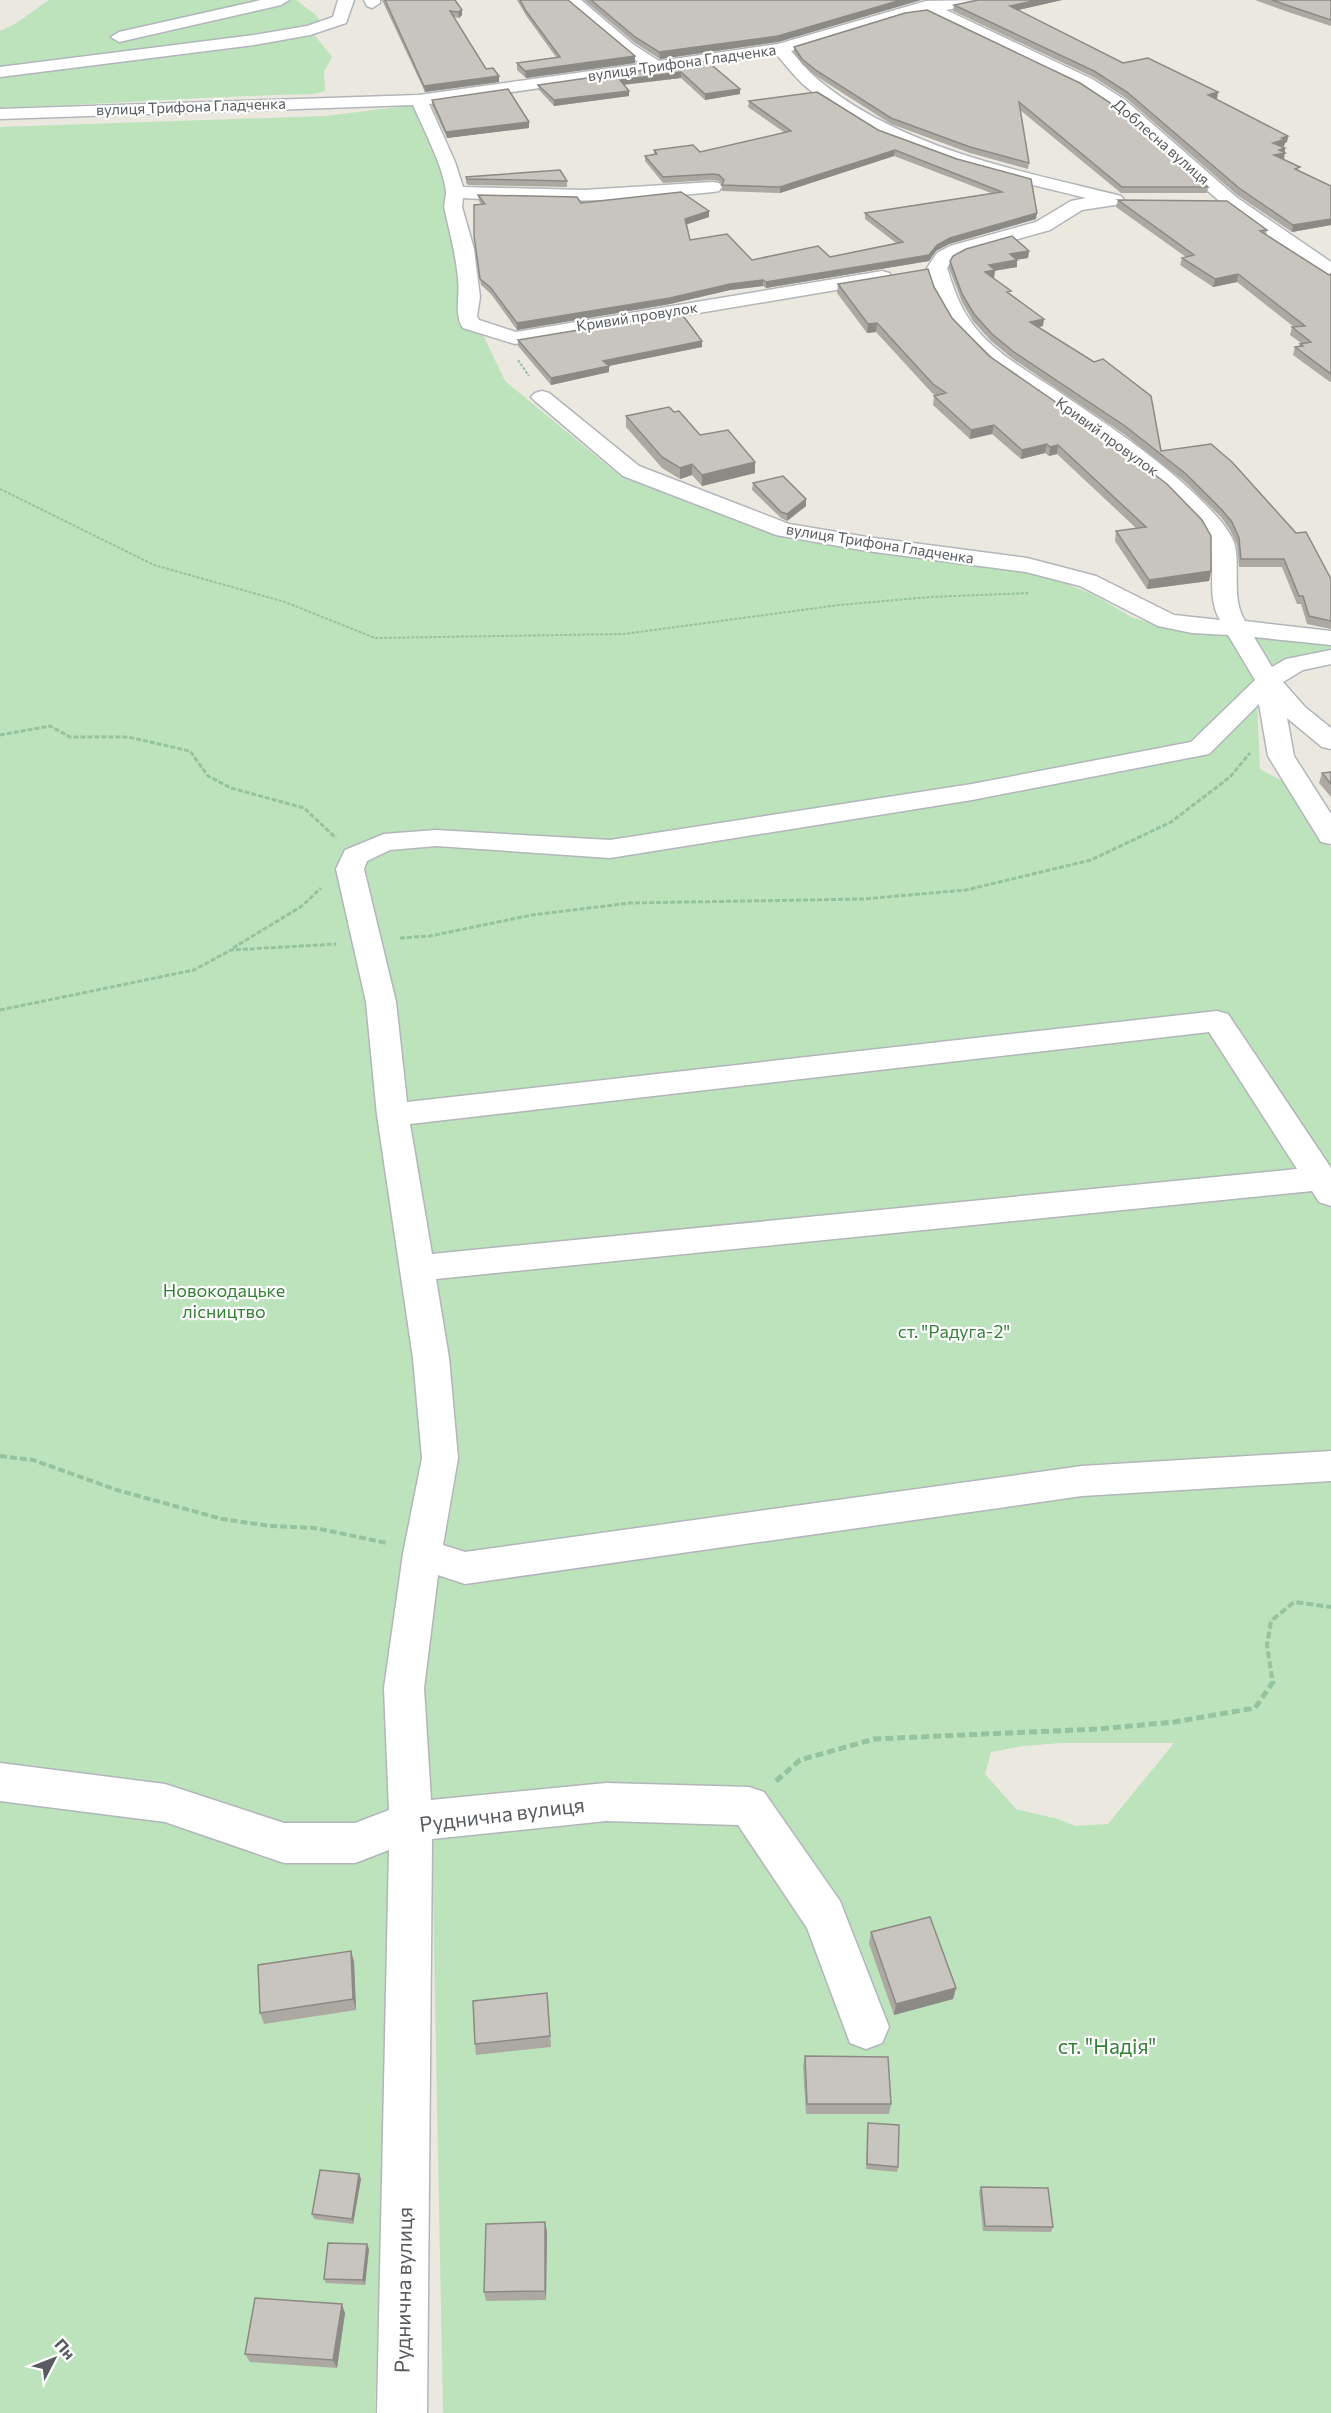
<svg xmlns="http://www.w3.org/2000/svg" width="1331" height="2413" font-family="Commissioner,sans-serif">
<rect width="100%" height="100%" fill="#ebe8df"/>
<path fill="#bce3bb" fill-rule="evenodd" d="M49 0H296L316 15 321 23 313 33 332 57 324 72 325 91 314 94C209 96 105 104 0 108V31L15 24Z
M415 105 441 163 463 293 505 381 619 475 779 535 1038 573 1092 594 1133 618 1190 633H1258L1331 641V652L1295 657 1256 678 1260 769 1292 786 1331 848V2413H443L432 1842 400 1843 390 1978 375 2413H0V127L325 116ZM1061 1743H1174L1108 1824 1075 1826 1058 1819 1016 1809 985 1774 991 1752 1023 1746Z"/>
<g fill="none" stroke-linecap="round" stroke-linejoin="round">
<g stroke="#b2b6ba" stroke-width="3">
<path id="minor" d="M261 0H289L281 5 119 42 111 37 119 32Z
M338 0H354L346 23 310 35 254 45 0 77V67L254 35 307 26 333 17Z
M364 0H380V3L372 8 367 6Z
M564 0H581L634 45 659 61 778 44 926 1 984 0 981 3 946 10 1092 79 1125 100 1236 197 1331 262V277L1324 275 1224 205 1113 108 1080 87 927 13 904 16 791 51C799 60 807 70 816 78 900 149 1018 170 1121 196L1124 200 1121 204 1082 210 1050 230 964 254 951 261 947 268C953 287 959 305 971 322 992 352 1029 372 1059 392 1115 430 1174 468 1219 519 1224 525 1233 537 1235 546 1240 571 1231 598 1245 621L1331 631V645L1254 637 1272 667 1286 659 1331 650V664L1303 670 1283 682 1305 707 1331 728V749L1322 747 1287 718 1294 756 1331 814V844L1321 842 1268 756 1259 704 1209 754 972 800 610 858 436 846 390 850 367 861 364 869 396 1002 407 1102 1217 1011 1228 1014 1331 1168V1206L1319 1202 1312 1191 436 1279 449 1358 458 1458 443 1545 465 1552 1082 1466 1331 1451V1481L1082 1496 465 1584 438 1575 424 1688 431 1800 606 1783 749 1787 764 1792 840 1901 889 2027 882 2043 866 2049 850 2043 807 1928 738 1825 606 1821 432 1839 427 2413H377L389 1850 355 1863H284L165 1822 0 1801V1763L165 1784 284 1823H355L389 1810 384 1688 403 1554 422 1458 413 1358 377 1115 366 1002 336 869 345 850 384 834 436 830 610 840 972 784 1191 742 1255 680 1228 635 1192 633 1158 626 1080 586 1026 572 867 551 776 535 623 476 535 401 531 397 535 393 542 391 549 393 639 466 789 524 867 537 1027 558 1096 576 1174 615 1220 620C1203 592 1222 554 1202 527 1163 477 1086 430 1034 393 1006 375 978 356 956 330 941 313 934 289 927 268L937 253 950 246 1036 222 1071 201 1086 198C989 174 881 152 804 85 794 76 785 64 776 54L429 104 455 162 463 187 584 190 713 182 719 183 722 187 719 191 713 192C630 201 547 203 463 198L462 207 474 249 480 297 477 316 479 320 516 332 882 271 889 273 892 277 889 281 515 344 463 328C454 316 460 295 458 279 456 255 450 234 445 211 443 204 446 199 446 192 444 168 423 128 413 105L0 119V109L419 95 641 64 622 51ZM1209 1032 1297 1169 432 1254 410 1124Z"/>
</g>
<path stroke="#95c3a0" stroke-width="2" stroke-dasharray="3 1.5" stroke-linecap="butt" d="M518 360 529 376
M0 489 154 565 285 602 375 638 624 634 839 605 930 597 1029 593"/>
<path stroke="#95c3a0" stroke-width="3" stroke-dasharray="5 2" stroke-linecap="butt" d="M0 735 50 726 70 737H128L190 751 208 776 231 788 304 808 336 838
M400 938 430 936 532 915 630 903 863 899 966 890 1091 860 1171 822 1230 777 1250 753
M233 948 302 906 321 888
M0 1010 194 970 231 950 336 944"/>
<path stroke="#95c3a0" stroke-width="4" stroke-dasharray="7 3" stroke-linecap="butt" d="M0 1456 33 1460 117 1490 222 1519 270 1526 315 1528 387 1543
M1272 1678 1267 1645 1271 1621 1294 1602 1331 1607"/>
<path stroke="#95c3a0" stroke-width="5" stroke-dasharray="8 4" stroke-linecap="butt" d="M776 1781 800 1760 874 1739 1098 1729 1174 1722 1255 1708 1273 1682 1272 1676"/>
<use href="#minor" fill="#fff" fill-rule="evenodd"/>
</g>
<path fill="#aca9a3" d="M382 0H455L462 10V15L459 18 454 17 486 69 499 82 425 92Z
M517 0H568L635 56V63L526 78 517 70V63L556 57 527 17Z
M584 0H921L778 42 660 59 635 43Z
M978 0H1062L1018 10 1123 63 1217 99H1216L1288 136 1287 142 1285 143 1284 146 1282 147 1285 148 1284 159 1300 171 1331 186V225L1292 232 1237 195 1126 98 1093 77 953 11 954 5Z
M1255 0H1331V26L1288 12Z
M905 13 1208 187 1207 193H1121L1020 110 1029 163 1028 169 970 153 891 124 816 76 802 64 794 52V47Z
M707 61 740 89V94L705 100 681 78 624 85 629 91V96L554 106 539 90 538 85Z
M432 100 529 128 447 138 432 106Z
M749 101 878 130 957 159 1031 179 1036 219 949 244 936 251 929 261 766 288 763 286 730 290 670 304 517 330 491 294 481 285 474 236 481 204 479 201 478 195 581 203 709 211V217L687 224 690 240 752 260 830 257 896 243 865 219V213L991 193 894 156 780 193 722 191V184L719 181 713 180 663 183 645 161V156L654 154V150L700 152 785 133 748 107Z
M466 177 567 181V187L468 185 466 183Z
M1118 200 1267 230 1266 234 1329 275 1331 274V382H1330L1293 355 1295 347H1299L1300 344 1301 343 1290 335 1292 327H1294L1237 282 1213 287 1180 265 1182 258 1186 257 1116 207Z
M1029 251 1028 258 1017 259V267L995 270 994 278H993L1043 326 1038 327 1161 451 1331 579V629L1307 624 1301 604H1297L1282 567H1239L1237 545 1230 530 1221 517 1184 481 1124 434 1013 359 991 341 973 321 962 302 949 268 950 261Z
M838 284 934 287 952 318 1211 571 1209 581 1147 589 1115 541 1116 531 1136 528 1057 454 1049 456 1045 453 1021 459 992 434 970 439 933 405 934 396H936L932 393 876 332 867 333 837 293Z
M518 340 702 341V347L609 366V372L551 385 518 346Z
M674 412 700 435 755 473 702 486 692 475 680 479 662 468 626 427V416Z
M753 483 806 506 787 521 781 518 752 490Z
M1331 772V797L1319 783 1322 773Z
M871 1932 956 1988 953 1999 894 2015 869 1944Z
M351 1951 354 1962 356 2010 264 2024 260 2013Z
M548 2004 551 2047 476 2055 475 2044Z
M805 2056 891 2104 889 2114H806L803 2067Z
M868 2123 898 2167 897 2172 866 2169 867 2128Z
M359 2174 361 2179 353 2224 314 2219 312 2214Z
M981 2187 1053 2227 1051 2232 983 2231 979 2192Z
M545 2222 547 2232 546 2300 486 2301 484 2292Z
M369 2249 365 2285 326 2283 324 2279Z
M345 2313 337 2368 250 2362 245 2354Z"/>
<path fill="#8c8a85" d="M901 0H921L778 42 660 59 659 52Z
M1037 0H1062L1009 12 1010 6Z
M462 10V15L459 18 458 12Z
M635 56V63L526 78 525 71Z
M681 72V78L620 85V80Z
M499 76V82L425 92 424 86Z
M740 89V94L705 100V94Z
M629 91V96L554 106V100Z
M1218 92 1217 99 1207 102 1208 95Z
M529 122V128L447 138 446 132Z
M1288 136 1287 142 1285 143 1284 146 1272 149 1273 143 1282 138Z
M1285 148 1284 160 1274 155 1279 150Z
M895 150 894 156 780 193V187Z
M709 211V217L685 225V219Z
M1037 213 1036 219 949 244 936 251 929 261 766 288V282L937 245 950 238Z
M1331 219V225L1292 232 1293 225Z
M1029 251 1028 258 1009 261 1010 254Z
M1017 260V267L988 272 989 265Z
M995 270 994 278 984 279 985 272Z
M1238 274 1237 282 1213 287 1215 279Z
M763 280V286L730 290 670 304 517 330V323L730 284Z
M1044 319 1043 326 1029 329 1030 322Z
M877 323 876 332 867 333 868 324Z
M702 341V347L603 367V361Z
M609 366V372L551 385V378Z
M994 425 992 434 970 439 971 430Z
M1047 444 1045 453 1021 459 1022 450Z
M1058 445 1057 454 1049 456 1050 447Z
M755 462V473L702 486V475Z
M692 464V475L680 479V468Z
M806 499V506L787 521V514Z
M1211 571 1209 581 1147 589 1149 580Z
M351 1951 354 1962 356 2010 353 1999Z
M956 1988 953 1999 894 2015 896 2004Z
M359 2174 361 2179 353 2224 352 2219Z
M545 2222 547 2232 546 2300 545 2291Z
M367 2244 369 2249 365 2285 363 2280Z
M342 2304 345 2313 337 2368 333 2360Z"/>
<path fill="#c8c5be" stroke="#8c8a85" stroke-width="1.5" d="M385 0H455L462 10 458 12 450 11 486 69 493 68 499 76 424 86Z
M520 0H568L635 56 525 71 517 63 560 57 526 11Z
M591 0H901L778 36 659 52 635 37Z
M978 0H1037L1010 6 1123 63 1148 58 1218 92 1208 95 1288 136 1282 138 1285 139 1273 143 1285 148 1279 150 1285 153 1274 155 1300 167 1295 169 1331 186V219L1293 225 1239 188 1127 92 1094 71 954 5Z
M1272 0H1331V20L1289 6Z
M927 10 1080 83 1112 104 1208 187H1122L1019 102 1029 163 970 147 891 118 817 71 802 59 794 47 905 13Z
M707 61 740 89 705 94 681 72 620 80 629 91 554 100 538 85Z
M508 89 529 122 446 132 432 100Z
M817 92 878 130 957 159 1031 179 1037 213 950 238 937 245 929 255 766 282 763 280 730 284 670 298 517 323 490 287 480 279 474 236V205L485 204 478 195 577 197 581 203 681 192 709 211 685 219 690 240 727 234 752 260 818 246 830 257 903 242 865 213 1002 192 895 150 780 187 722 185 724 180 719 175 713 174 663 177 645 156 657 154 654 150 693 145 700 152 791 131 749 101Z
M560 170 567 181 467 179 466 177Z
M1118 200 1227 201 1267 230 1260 231 1329 275 1331 274V374L1295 347 1303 346 1300 344 1311 342 1292 327 1305 326 1238 274 1215 279 1182 258 1194 255Z
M1012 236 1029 251 1010 254 1017 260 989 265 995 270 985 272 1011 291 1007 292 1044 319 1030 322 1094 362 1103 359 1151 396 1161 451 1211 444 1232 462 1296 533 1306 532 1331 579V621L1309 616 1303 596H1299L1284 559H1241L1239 538 1232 522 1222 510 1186 474 1125 426 1014 352 992 334 974 314 962 294 950 261 953 256 966 249Z
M928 269 934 287 952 318 989 356 1089 425 1167 484 1202 520 1211 536V571L1149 580 1116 531 1146 527 1058 445 1050 447 1047 444 1022 450 994 425 971 430 934 396 946 393 933 384 877 323 868 324 838 284Z
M681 313 702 341 603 361 609 366 551 378 518 340Z
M669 407 674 412 679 411 700 435 728 430 755 462 702 475 692 464 680 468 662 457 626 416Z
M783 476 806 499 787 514 781 512 753 483Z
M1331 772V784L1322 773Z
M930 1917 956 1988 896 2004 871 1932Z
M351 1951 353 1999 260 2013 258 1965Z
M547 1993 550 2036 475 2044 473 2001Z
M805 2056 888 2057 891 2104H807Z
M868 2123 899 2125 898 2167 867 2164Z
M320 2170 359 2174 352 2219 312 2214Z
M981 2187 1048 2188 1053 2227 985 2226Z
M545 2222V2291L484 2292 486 2224Z
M328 2243 367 2244 363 2280 324 2279Z
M255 2298 342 2304 333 2360 245 2354Z"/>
<g text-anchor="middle" stroke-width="4.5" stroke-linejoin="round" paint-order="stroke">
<g font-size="15" fill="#585c60" stroke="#fff">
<text transform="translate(682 63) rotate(-8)" y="5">вулиця Трифона Гладченка</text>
<text transform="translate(191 107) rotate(-2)" y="5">вулиця Трифона Гладченка</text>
<text transform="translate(1161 142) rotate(41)" y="5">Доблесна вулиця</text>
<text transform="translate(637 317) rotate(-9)" y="5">Кривий провулок</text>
<text transform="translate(1107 437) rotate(36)" y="5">Кривий провулок</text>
<text transform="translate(880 544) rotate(9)" y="5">вулиця Трифона Гладченка</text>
</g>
<g font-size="18" fill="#368137" stroke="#fff">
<text x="224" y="1297">Новокодацьке<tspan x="224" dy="21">лісництво</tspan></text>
<text x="954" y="1338">ст. "Радуга-2"</text>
</g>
<g font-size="21" fill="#585c60" stroke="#fff">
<text transform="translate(502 1815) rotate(-7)" y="7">Руднична вулиця</text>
<text transform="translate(404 2290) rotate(-89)" y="7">Руднична вулиця</text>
</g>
<g font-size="21" fill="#368137" stroke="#fff">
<text x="1107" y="2054">ст. "Надія"</text>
</g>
</g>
<g transform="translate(54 2359) rotate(48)" stroke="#ffffff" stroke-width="4.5" paint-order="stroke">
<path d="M0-4.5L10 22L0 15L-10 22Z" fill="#585c60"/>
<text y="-9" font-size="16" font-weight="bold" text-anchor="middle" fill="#585c60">Пн</text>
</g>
</svg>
